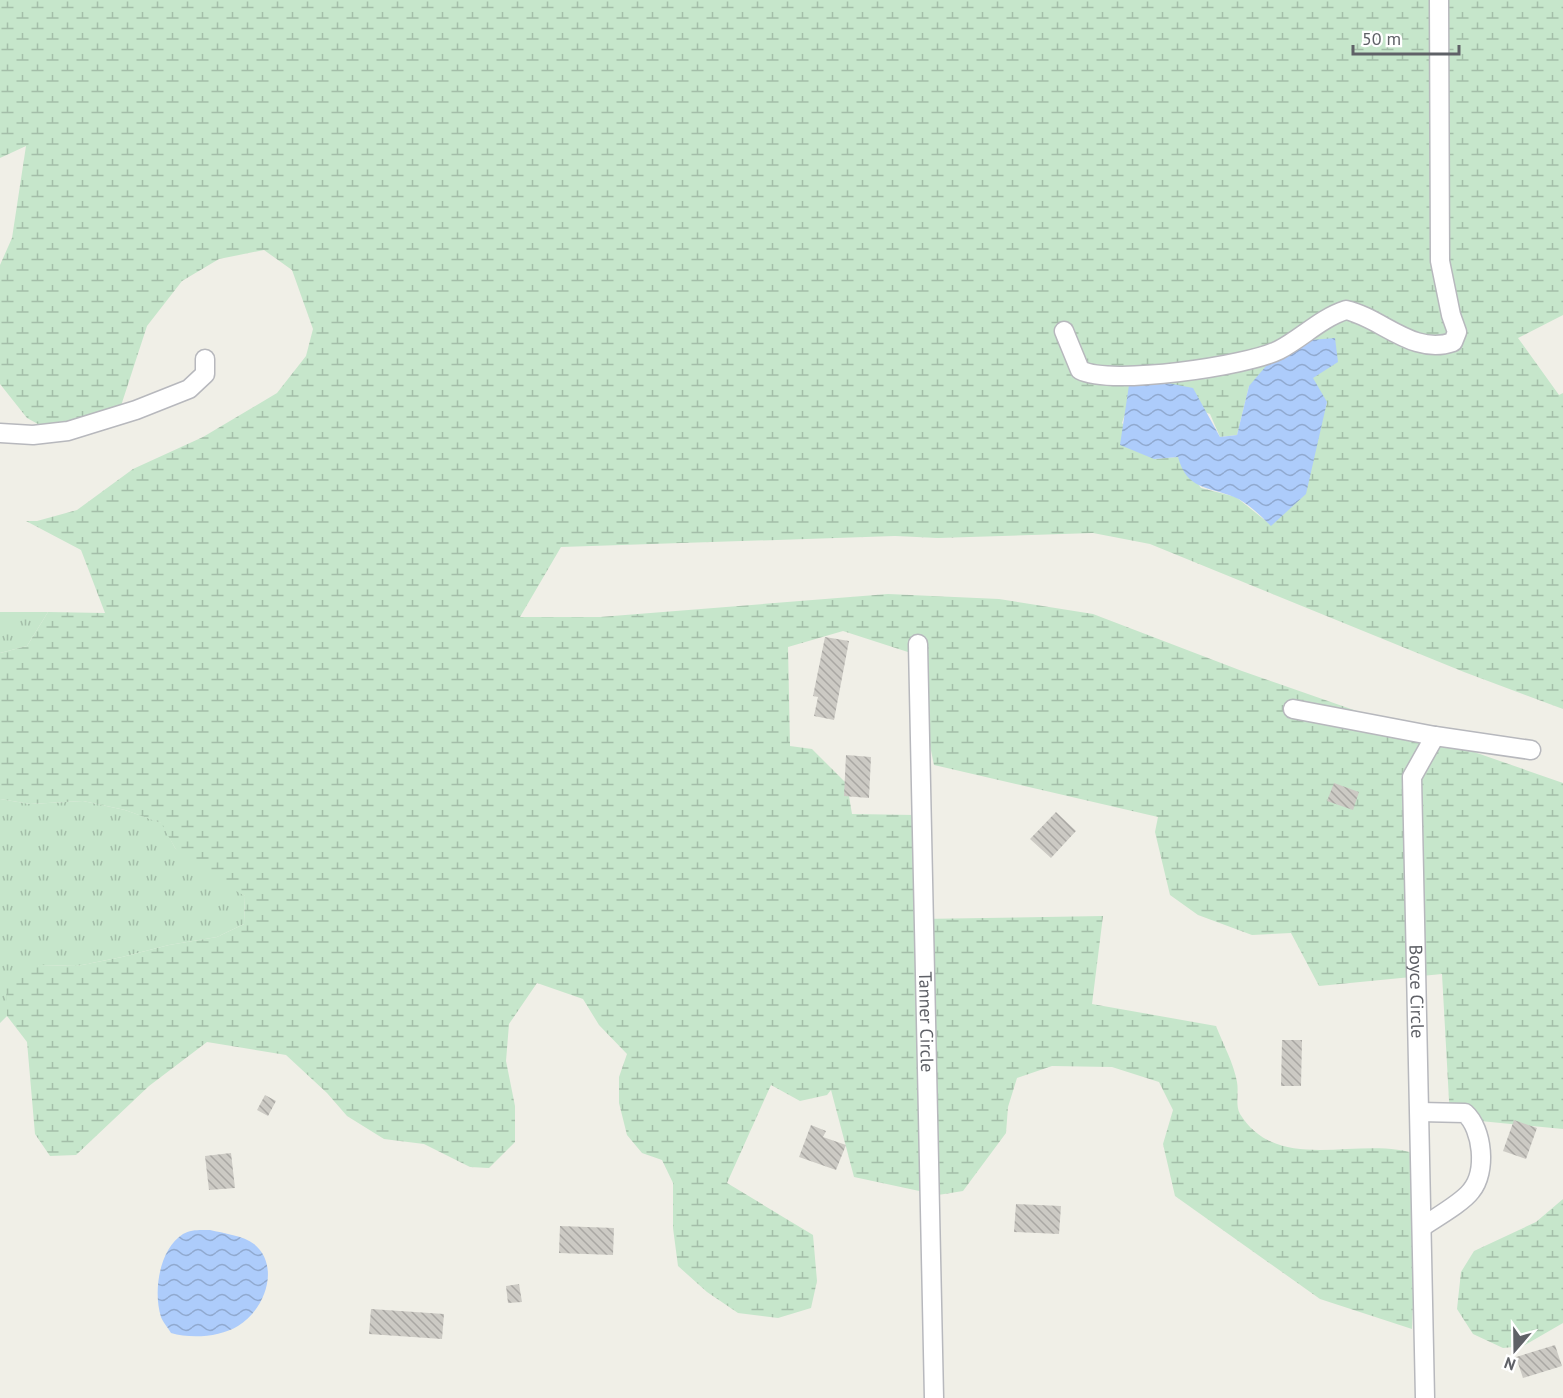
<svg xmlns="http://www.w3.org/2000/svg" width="1563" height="1398" font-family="'PT Sans',sans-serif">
<defs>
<pattern id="grass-tufts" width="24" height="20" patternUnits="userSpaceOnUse" patternTransform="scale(1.5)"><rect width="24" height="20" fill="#c6e6cb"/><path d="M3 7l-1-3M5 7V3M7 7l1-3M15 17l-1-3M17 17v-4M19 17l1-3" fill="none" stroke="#a4bea9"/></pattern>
<pattern id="wetland-marsh" width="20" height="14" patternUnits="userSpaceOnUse" patternTransform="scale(1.5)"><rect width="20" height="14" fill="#c6e6cb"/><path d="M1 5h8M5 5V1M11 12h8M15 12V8" fill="none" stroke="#a4bea9"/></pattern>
<pattern id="water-waves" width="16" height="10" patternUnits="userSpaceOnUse" patternTransform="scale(1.5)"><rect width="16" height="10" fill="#adccfb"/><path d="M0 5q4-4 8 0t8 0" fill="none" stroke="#90a9cf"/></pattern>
<pattern id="building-back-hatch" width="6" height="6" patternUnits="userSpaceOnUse" patternTransform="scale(1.5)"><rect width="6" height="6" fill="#cccac4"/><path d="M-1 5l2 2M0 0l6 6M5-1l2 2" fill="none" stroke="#a9a7a3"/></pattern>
</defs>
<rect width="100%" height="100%" fill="#f0efe7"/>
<path fill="url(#grass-tufts)" d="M0 612H48L27 646 0 653Z
M0 799 30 804 83 801 125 810 162 823 175 848 245 896 244 924 217 937 169 945 122 957 77 966 39 965 8 1015 0 1023Z"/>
<path fill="url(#wetland-marsh)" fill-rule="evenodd" d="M0 0H1563V315L1518 338 1559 395 1563 393V709L1464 672 1150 544 1093 533 938 538 895 536 561 547 520 617H600L888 594 999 599 1093 614 1242 671 1563 783V1129L1450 1118 1442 974 1319 986 1291 933 1252 935 1198 915 1170 895 1155 832 1158 817 934 765 911 653 843 631 788 647 790 746 812 749 847 784 852 814 916 815 920 919 1103 916 1092 1004 1216 1026C1223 1044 1234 1064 1237 1082 1239 1092 1235 1105 1240 1114 1279 1177 1363 1133 1419 1155L1412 1329 1320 1299 1175 1196 1163 1144 1173 1110 1159 1082 1112 1067 1052 1066 1017 1078 1008 1107 1006 1133 963 1191 938 1195 854 1177 831 1090 827 1095 800 1101 771 1085 727 1183 813 1235 817 1281 811 1308 778 1318 738 1313 707 1292 678 1266 673 1228V1183L662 1160 642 1153 627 1135 619 1103V1077L627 1054 599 1025 583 999 537 983 509 1024 506 1061 515 1106V1142L489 1168 470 1167 424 1144 384 1139 347 1116 327 1093 286 1055 207 1042 149 1086 76 1155 50 1156 35 1134 27 1042 7 1016 6 985 39 965 77 966 122 957 169 945 217 937 244 924 245 896 194 867 175 848 161 823 125 810 83 801 30 804 0 799V653L27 646 48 612 105 613 81 550 26 521H37L77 510 133 469 203 437 277 393 306 356 313 329 292 270 264 250 219 259 182 281 147 326 118 415 56 434 27 418 0 384V265L12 238 26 146 0 158ZM1130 385 1210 414 1220 437 1237 435 1249 386 1327 402 1316 442 1271 525 1236 497 1201 488 1178 457 1154 459 1122 423 1128 405Z
M1563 1199V1323L1523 1346 1503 1348 1473 1334 1457 1309 1461 1272 1474 1251 1536 1222Z"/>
<path fill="url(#water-waves)" d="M1335 338 1338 362 1313 378 1327 402 1306 494 1271 526C1261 516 1247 502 1234 497 1207 486 1187 490 1178 457L1154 459 1120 445 1129 385 1152 380 1193 388 1220 437 1237 435 1249 386 1266 366 1311 340Z
M210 1230C223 1233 244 1236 254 1244 281 1266 265 1310 238 1326 220 1337 191 1339 171 1333 168 1328 163 1322 161 1317 153 1292 159 1249 183 1234 191 1229 201 1230 210 1230Z"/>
<path fill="url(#building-back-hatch)" d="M825 637 849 641 834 720 814 716 818 697 813 696Z
M846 755 871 757 869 798 844 796Z
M1334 783 1359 792 1353 810 1327 801Z
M1056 812 1076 831 1051 858 1030 839Z
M1282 1040H1302L1301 1086H1281Z
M265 1095 276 1101 268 1116 257 1110Z
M1514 1120 1537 1128 1526 1159 1503 1151Z
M811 1125 826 1131 823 1137 846 1145 836 1170 799 1157Z
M231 1153 235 1188 209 1190 205 1156Z
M1016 1204 1061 1206 1059 1234 1014 1232Z
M560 1226 614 1228 613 1255 559 1253Z
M519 1284 522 1302 508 1303 506 1286Z
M371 1309 444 1314 442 1339 369 1334Z
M1555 1345 1562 1366 1523 1378 1516 1357Z"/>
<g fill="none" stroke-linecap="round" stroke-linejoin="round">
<g stroke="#b7b8bd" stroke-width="21">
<g id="minor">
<path d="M1064 331 1080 370C1111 386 1247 366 1279 350 1302 338 1321 318 1346 310 1382 318 1413 356 1453 342L1457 332 1451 315 1440 261 1439 0"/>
<path d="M0 433 33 435 68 431 136 410 189 389 205 374V359"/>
<path id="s1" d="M918 644 934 1398"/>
<path id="s2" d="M1293 709 1435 736 1412 777 1425 1398"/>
<path d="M1435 736 1531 750"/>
<path d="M1420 1112 1465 1113C1483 1129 1487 1172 1471 1191 1462 1203 1435 1218 1422 1227"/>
</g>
</g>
<use href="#minor" stroke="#fff" stroke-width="18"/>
</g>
<g text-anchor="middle" stroke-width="4.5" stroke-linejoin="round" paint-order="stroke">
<g font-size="18" fill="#5f6167" stroke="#fff">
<text dy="6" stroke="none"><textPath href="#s2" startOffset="406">Boyce Circle</textPath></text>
<text dy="6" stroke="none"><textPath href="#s1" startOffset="378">Tanner Circle</textPath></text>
</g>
</g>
<g transform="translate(1515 1350) rotate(200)" stroke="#ffffff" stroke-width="4.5" paint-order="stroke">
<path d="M0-4.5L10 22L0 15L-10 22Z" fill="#5f6167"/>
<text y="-9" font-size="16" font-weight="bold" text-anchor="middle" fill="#5f6167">N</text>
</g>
<path d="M1353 45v9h106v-9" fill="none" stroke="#5f6167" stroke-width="3"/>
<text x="1362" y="45" font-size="18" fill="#5f6167" stroke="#ffffff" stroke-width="4.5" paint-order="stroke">50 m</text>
</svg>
